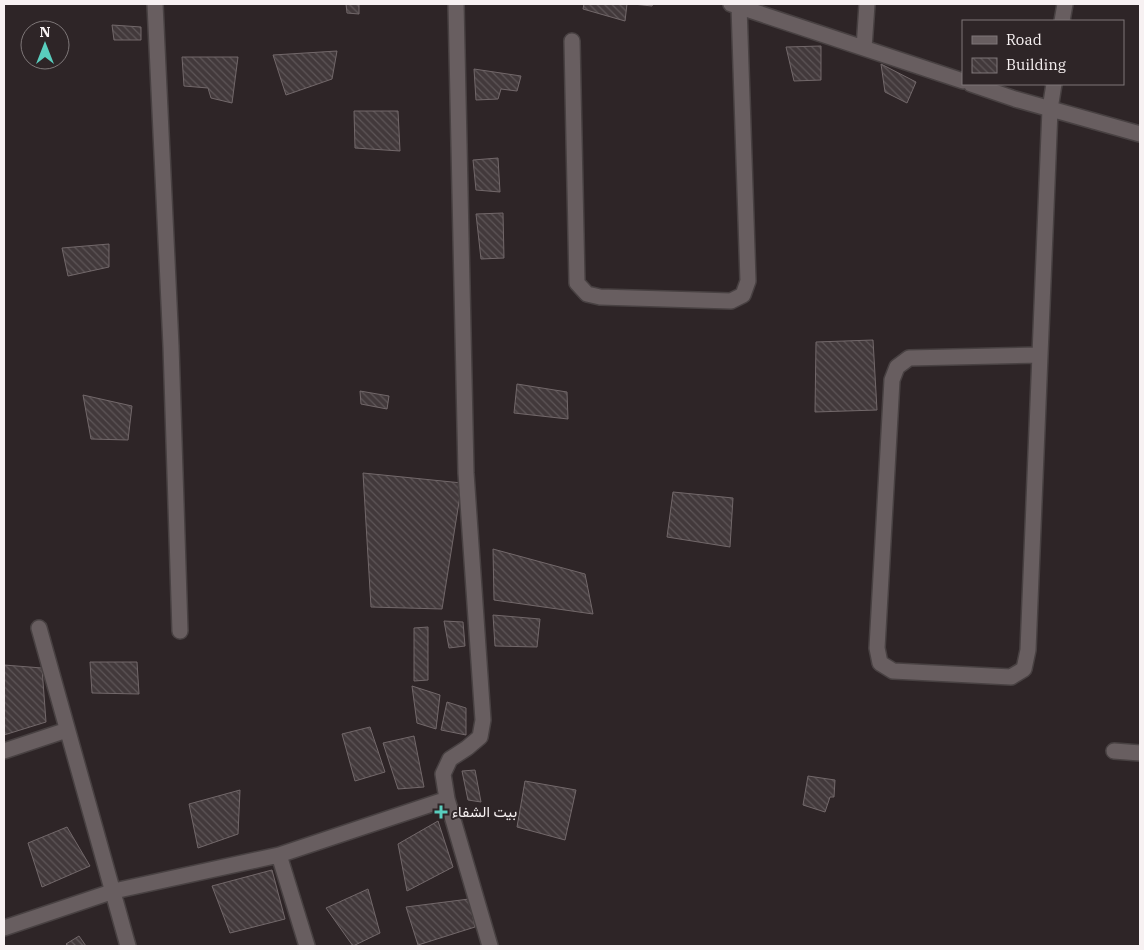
<svg xmlns="http://www.w3.org/2000/svg" width="1144" height="950" font-family="'IBM Plex Serif',Vazirmatn,serif">
<defs>
<pattern id="building-back-hatch" width="6" height="6" patternUnits="userSpaceOnUse" patternTransform="scale(1.25)"><rect width="6" height="6" fill="#42393b"/><path d="M-1 5l2 2M0 0l6 6M5-1l2 2" fill="none" stroke="#5e5658"/></pattern>
</defs>
<rect width="100%" height="100%" fill="#2e2527"/>
<path fill="url(#building-back-hatch)" stroke="#72686a" d="M346 4H359V14L347 13Z
M584 4H627L625 21 583 9Z
M633 4H653L652 6Z
M112 25 141 27V40H114Z
M821 46V80L794 81 786 47Z
M337 51 332 79 286 95 273 55Z
M182 57H238L232 103 211 98 208 88 184 86Z
M881 64 916 82 907 103 885 92Z
M474 69 521 76 517 91 501 89 498 99 476 100Z
M354 111H398L400 151 355 148Z
M498 158 500 192 476 190 473 160Z
M503 213 504 258 481 259 476 214Z
M109 244V267L68 276 62 248Z
M873 340 877 410 815 412 816 342Z
M517 384 567 392 568 419 514 413Z
M360 391 389 396 387 409 361 404Z
M83 395 132 406 128 440 91 439Z
M363 473 462 483 442 609 371 607Z
M673 492 733 498 730 547 667 537Z
M493 549 585 574 593 614 494 600Z
M493 615 540 619 537 647 495 646Z
M444 621 463 622 465 646 449 648Z
M428 627V680L414 681V628Z
M90 662H137L139 694 92 693Z
M4 665 42 668 46 722 4 735Z
M412 686 440 695 436 729 417 723Z
M447 702 466 708V735L441 730Z
M370 727 385 772 355 781 342 734Z
M414 736 424 787 398 789 383 743Z
M475 770 481 802 468 800 462 771Z
M808 776 835 780 834 797H830L825 812 803 805Z
M525 781 576 790 565 840 517 827Z
M240 790 238 834 198 848 189 804Z
M438 821 453 867 407 891 398 844Z
M67 827 90 866 42 887 28 843Z
M272 870 285 919 230 933 212 886Z
M368 889 380 933 353 946 326 908Z
M469 899 475 927 418 945 406 907Z
M79 936 86 946H68L66 944Z"/>
<g fill="none" stroke-linecap="round" stroke-linejoin="round">
<g stroke="#484142" stroke-width="18">
<path id="minor" d="M155 4 171 346 180 631
M456 4 466 473 483 720 480 737 467 748 450 759 443 774 447 799 490 946
M731 4 963 81
M1062 21 1065 4
M572 41 577 283 587 294 600 297 731 301 743 295 748 281 739 6
M864 48 867 4
M971 84 1015 99 1140 134
M1040 355 909 358 897 367 892 380 877 648 880 663 893 671 1011 677 1024 669 1028 650 1050 109 1054 84
M39 628 128 946
M4 751 67 730
M1114 751 1140 753
M279 855 307 946
M4 928 114 891 279 855 447 799"/>
</g>
<use href="#minor" stroke="#685e60" stroke-width="15"/>
</g>
<path fill="#59cebe" stroke="#2e2527" stroke-width="2" d="M438.5 804.5h5v5h5v5h-5v5h-5v-5h-5v-5h5z"/>
<g text-anchor="middle" stroke-width="4" stroke-linejoin="round" paint-order="stroke">
<g font-size="15" fill="#f7f1f2" stroke="#2e2527" text-anchor="start">
<text x="452" y="817">بيت الشفاء</text>
</g>
</g>
<rect width="1144" height="950" fill="none" stroke="#f7f1f2" stroke-width="10"/>
<rect x="962" y="20" width="162" height="65" fill="#2e2527" stroke="#7e7778"/>
<rect x="972" y="36" width="25" height="8" fill="#685e60" stroke="#7e7778"/>
<text x="1006" y="45" font-size="15" fill="#f7f1f2">Road</text>
<rect x="972" y="58" width="25" height="15" fill="url(#building-back-hatch)" stroke="#7e7778"/>
<text x="1006" y="70" font-size="15" fill="#f7f1f2">Building</text>
<g transform="translate(45 45)"><circle r="24" fill="#2e2527" stroke="#7e7778"/>
<path d="M0-4L9 19L0 12L-9 19Z" fill="#59cebe"/>
<text y="-8" font-size="14" font-weight="bold" text-anchor="middle" fill="#f7f1f2">N</text>
</g>
</svg>
